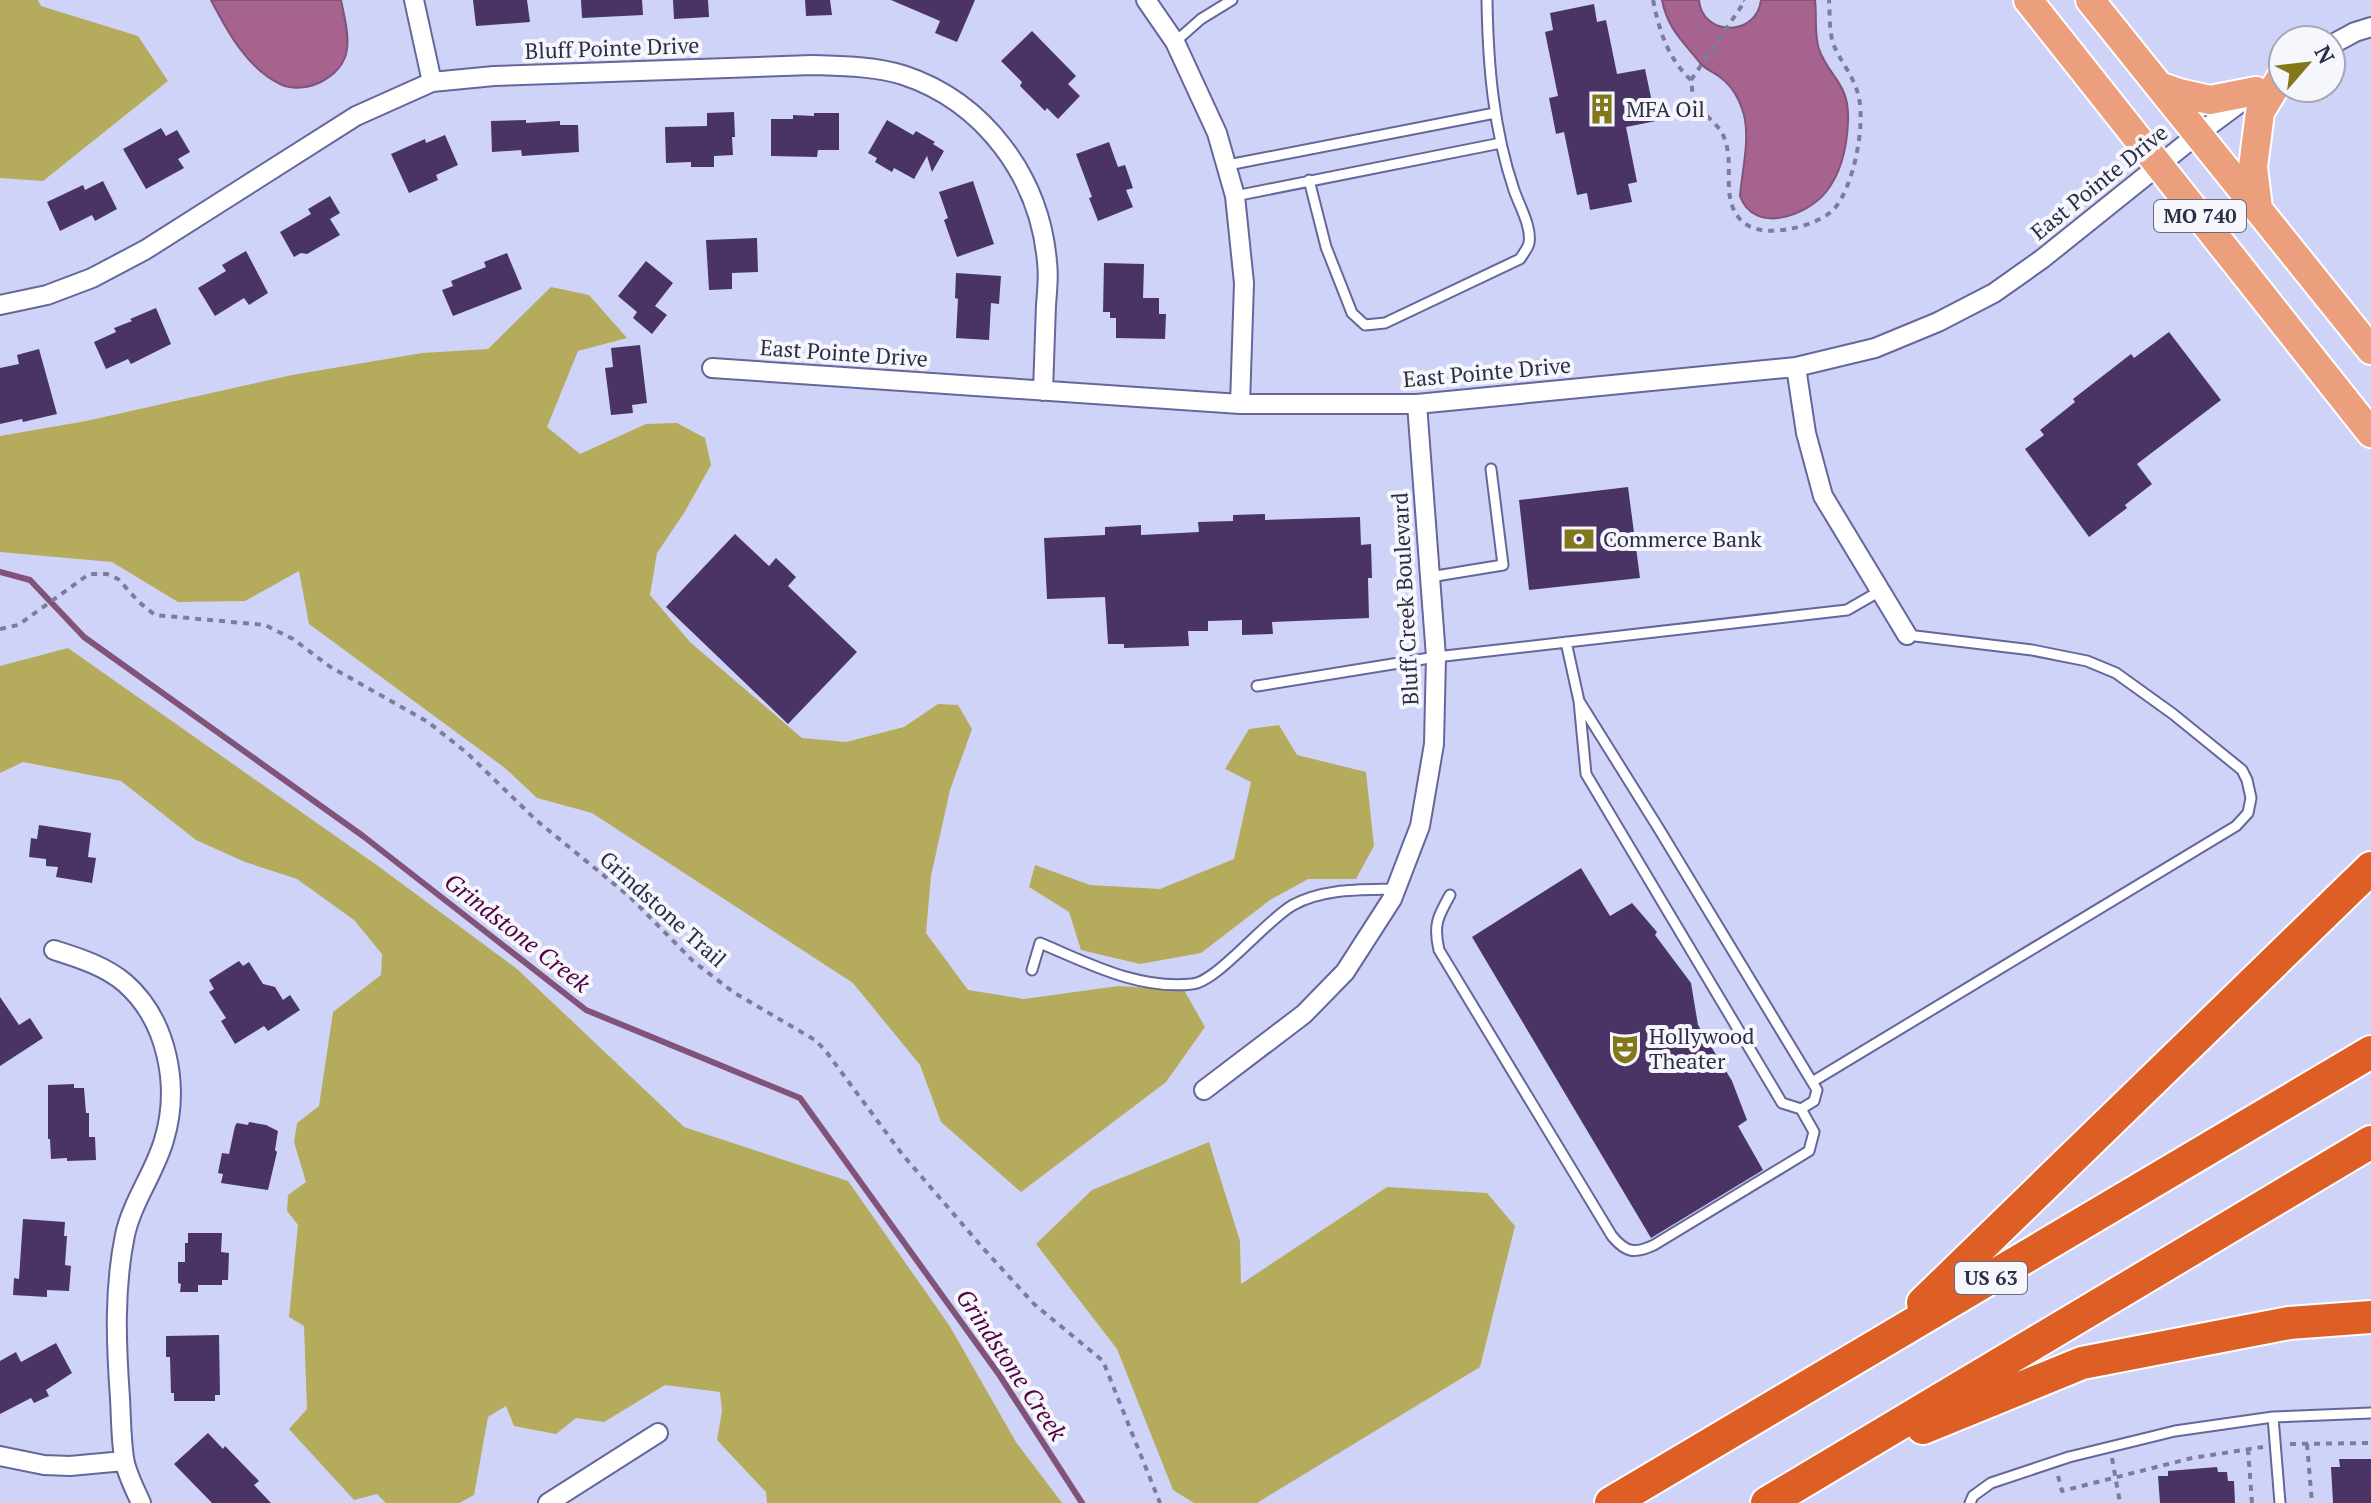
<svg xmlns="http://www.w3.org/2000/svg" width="2371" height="1503" font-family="'PT Serif',serif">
<rect width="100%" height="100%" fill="#d0d3f8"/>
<path fill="#b5ab5d" d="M0 0H38L41 6 138 36 168 81 43 181 0 178Z
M551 287 589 295 627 338 578 351 547 427 580 454 646 424 677 423 705 438 711 465 684 513 657 553 650 595 690 642 802 738 846 742 904 727 938 704 958 705 972 729 950 790 931 876 926 933 968 990 1024 999 1118 986 1184 990 1205 1027 1166 1082 1021 1192 941 1122 920 1065 853 983 592 813 537 798 505 768 309 624 299 571 245 601 178 602 112 562 0 552V436L86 421 292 375 422 353 488 349Z
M68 648 378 866 517 969 684 1127 848 1181 949 1325 1016 1442 1062 1503H767L766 1492 717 1440 722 1411 720 1392 665 1385 604 1422 576 1418 556 1434 514 1426 506 1406 488 1417 474 1495 459 1503H386L377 1494 354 1500 289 1429 307 1409 304 1326 289 1317 298 1225 287 1211 288 1195 306 1182 294 1142 297 1123 319 1106 333 1012 381 975 382 954 354 920 297 879 245 862 196 840 121 781 23 762 0 773V666Z
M1279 725 1297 755 1366 772 1374 846 1356 879H1308L1270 900 1201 953 1140 964 1081 950 1069 912 1029 887 1035 865 1090 885 1160 889 1234 859 1251 782 1225 769 1249 729Z
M1209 1142 1240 1241 1241 1284 1387 1187 1487 1193 1515 1226 1480 1367 1257 1503H1194L1173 1490 1117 1349 1036 1244 1092 1190Z"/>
<path fill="#a5638d" stroke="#815378" stroke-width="2" d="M211 0H341C344 15 349 33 347 49 344 77 305 96 280 84 247 68 227 31 211 0Z
M1662 0H1699C1702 37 1757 37 1761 0H1815C1817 15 1814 35 1819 49 1830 79 1850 83 1848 122 1847 146 1841 173 1826 192 1807 216 1754 235 1740 196 1742 171 1750 140 1744 115 1740 101 1732 86 1721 78 1715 73 1705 69 1700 63 1683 41 1668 30 1662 0Z"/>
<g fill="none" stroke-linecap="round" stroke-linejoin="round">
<path stroke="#815378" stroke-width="6" d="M0 572 30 580 84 637 363 836 586 1010 800 1098 1000 1376 1082 1503"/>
</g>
<path fill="#493465" d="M473 0H527L530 22 476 26Z
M581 0H642L643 15 582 18Z
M673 0H708L709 17 674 19Z
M805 0H830L832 15 806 16Z
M891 0H975L957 42 935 33 940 21Z
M1594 4 1597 22 1606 20 1617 74 1645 69 1656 121 1626 127 1637 182 1628 184 1632 202 1590 210 1587 193 1577 195 1564 132 1556 134 1549 98 1558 96 1545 32 1553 30 1550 13Z
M1032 31 1076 76 1068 84 1080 96 1058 119 1047 108 1045 111 1020 86 1022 82 1001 61Z
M734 112 735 137H732L733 155 714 156V167H691V162L666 163 665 127 707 126V113Z
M814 113H839V150H818L817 157 771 156V119H793V115L814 116Z
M526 120V123L560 121V125H578L579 152 522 156 521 150 492 152 491 121Z
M887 120 913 135 916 131 935 142 933 144 944 151 932 172 927 156 914 179 894 168 892 172 875 162 877 158 868 153Z
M161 128 166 136 177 130 190 152 178 159 184 168 146 189 123 149Z
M445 135 458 165 436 175 438 180 409 193 391 154 425 139 426 143Z
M1109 142 1118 167 1125 165 1133 188 1126 190 1133 207 1098 221 1089 198 1092 197 1076 154Z
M103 181 117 209 95 221 92 215 60 231 47 202 83 185 85 190Z
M973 181 994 244 957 257 944 220 948 218 939 192Z
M330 196 340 213 330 219 340 235 307 254 301 253 294 257 280 232 311 214 308 209Z
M757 238 758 272 732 273V289L709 290 706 240Z
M246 251 268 293 249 305 244 298 215 316 198 288 226 271 222 265Z
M507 253 522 289 453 316 442 290 453 286 451 281 486 267 484 262Z
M646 261 673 283 655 306 667 315 652 334 633 318 637 312 618 296Z
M1104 263 1144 264 1143 298H1159V314H1166L1165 339 1116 338V318H1110V312H1103Z
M956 273 1001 276 999 304 991 303 989 340 956 338 958 299 955 298Z
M156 308 171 344 131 364 128 359 106 369 94 342 116 332 114 328 132 321 130 319Z
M2169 332 2221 400 2137 464 2152 484 2125 505 2127 508 2089 537 2025 449 2044 435 2040 430 2075 402 2073 399 2131 354 2134 358Z
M640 345 647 403 632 405 633 413 611 415 605 368 613 367 611 348Z
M39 349 57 414 23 422 22 419 0 424V368L19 364 17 355Z
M1628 487 1640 578 1529 590 1519 500Z
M1265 514V520L1360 517 1361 545 1371 544 1372 578H1368L1369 618 1272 622 1273 634 1242 635V620L1208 621V631H1188L1189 646 1124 648V644H1108L1105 597 1047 599 1044 538 1105 535V527L1141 525V535L1199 532 1198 522 1233 521V515Z
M735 534 769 566 776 558 796 577 788 586 857 652 788 724 666 607Z
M39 825 91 833 88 857 96 858 92 883 56 877 58 867 46 866V859L29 857 31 838 37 839Z
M1581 868 1610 916 1632 903 1657 932 1655 935 1691 983 1698 1025 1732 1081 1747 1120 1738 1126 1763 1170 1651 1238 1472 937Z
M239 961 243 966 249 962 263 984 275 987 283 1000 290 995 300 1010 268 1031 264 1026 235 1044 221 1021 226 1018 209 992 214 989 209 980Z
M0 997 19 1025 30 1018 43 1038 0 1066Z
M74 1084V1088H84L86 1113H89V1137H95L96 1160 67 1161V1158L51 1159 50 1139H48V1085Z
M249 1122 266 1125 278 1131 275 1150 277 1152 268 1190 221 1183 223 1174 218 1173 222 1153 229 1154 235 1126 237 1123 248 1125Z
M23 1219 65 1222 64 1236H67L65 1265 71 1266 69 1291 47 1290V1297L13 1295 14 1278 19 1279Z
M188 1233H222L221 1252 229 1253 228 1280H222V1285H198V1292H180L181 1284 178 1283V1262H185V1243H188Z
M219 1335 220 1395H215V1401H174V1393H171L170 1357H166V1336Z
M56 1343 72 1373 46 1390 49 1396 34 1403 31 1398 0 1414V1361L16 1352 21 1362Z
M208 1433 223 1449 225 1446 259 1481 254 1485 271 1503H212L174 1464Z
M2339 1459H2371V1503H2333L2331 1467H2340Z
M2217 1467 2218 1472H2227L2228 1481H2234L2235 1503H2160L2158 1476H2168V1471Z"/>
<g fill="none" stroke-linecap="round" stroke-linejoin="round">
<g stroke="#65669c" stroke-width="13">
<path id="lane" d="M1175 42 1201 19 1232 0
M1228 165 1495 113
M1309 180 1326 247 1352 313 1365 325 1385 323 1520 259C1523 254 1528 248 1529 243 1532 227 1519 205 1514 190 1493 128 1488 64 1487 0
M1235 196 1501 143
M1430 577 1503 565 1491 469
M1566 642 1579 701 1659 829 1817 1090 1814 1101 1801 1109 1782 1103 1586 774 1579 701
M1257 686 1436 657 1847 610 1880 591
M1450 895C1438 916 1433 925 1439 950L1612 1236C1626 1253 1635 1254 1654 1245L1809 1151 1814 1132 1801 1109
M1032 970 1040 943C1088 963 1138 990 1192 984 1217 982 1266 920 1293 905 1324 888 1361 890 1396 889
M1812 1082 2236 826 2248 813 2251 798 2247 780 2242 770 2173 714 2116 673 2087 661 2032 650 1907 635
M1970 1503 1973 1496 1991 1483 2069 1457 2175 1431 2273 1417
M2280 1503 2273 1417 2371 1413"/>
</g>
<g stroke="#65669c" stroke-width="22">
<path id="street" d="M414 0 432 82
M1146 0 1175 42 1217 133 1235 196 1244 283 1240 404
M2331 45 2355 32 2371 27
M0 305 47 295 92 278 145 250 356 116 432 82 494 76 812 65C842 66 873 66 903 75 985 102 1040 178 1047 262 1049 276 1047 291 1046 305 1045 334 1044 362 1043 391
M1796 367 1806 433 1823 496 1907 635
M712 368 1240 404H1417L1796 367 1875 348 1938 322 1994 293 2042 259 2198 134 2248 97
M54 950C79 958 105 966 125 983 168 1021 180 1087 164 1140 155 1172 132 1202 125 1235 114 1288 116 1343 120 1398 121 1417 121 1438 124 1458 126 1473 135 1489 141 1503
M1204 1090 1304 1014 1345 972 1392 899 1420 826 1434 744 1436 657 1417 404
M0 1456 44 1465 70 1466 124 1461
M548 1503 658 1433"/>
</g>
<g stroke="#fff" stroke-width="32">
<path id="primary" d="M2028 0 2371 433
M2090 0 2371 350
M2159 86 2179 93 2210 100 2256 91
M2258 209 2253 167 2260 112 2283 74"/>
</g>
<g stroke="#fff" stroke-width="36">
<path id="highway" d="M1923 1303 2371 868
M1923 1428 2082 1363 2289 1323 2371 1317
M1611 1503 2371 1052
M1767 1503 2371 1142"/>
</g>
<path stroke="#7b7d9b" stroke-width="4" stroke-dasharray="6 6" stroke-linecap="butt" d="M1653 0C1659 30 1668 59 1691 80L1694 105C1704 114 1717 123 1723 135 1736 162 1720 195 1739 218 1752 233 1772 232 1790 229 1804 226 1824 220 1834 209 1854 186 1865 127 1859 98 1854 75 1840 62 1833 43 1829 30 1830 14 1829 0
M1691 80 1745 1 1744 0
M0 629 18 625 89 574H107L118 579 139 602 155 615 265 625 293 639 329 666 428 722 467 753 536 820 630 897 693 961 733 992 815 1040 825 1050 902 1154 982 1247 1034 1304 1103 1361 1160 1503
M2290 1444 2371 1443
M2307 1444 2312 1503
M2248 1449 2252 1503
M2112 1458 2120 1503
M2058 1476 2062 1491 2192 1458 2263 1447"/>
<use href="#lane" stroke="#fff" stroke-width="9"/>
<use href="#street" stroke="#fff" stroke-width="18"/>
<use href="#primary" stroke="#eb9f7c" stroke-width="28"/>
<use href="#highway" stroke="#de5f25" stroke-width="32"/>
</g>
<defs>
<g id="building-bare" transform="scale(2.4)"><path d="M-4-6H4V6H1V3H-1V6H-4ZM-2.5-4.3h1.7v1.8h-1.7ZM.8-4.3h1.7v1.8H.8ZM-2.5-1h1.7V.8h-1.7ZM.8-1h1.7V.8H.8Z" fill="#82771b" stroke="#f6f7fd" stroke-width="2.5" paint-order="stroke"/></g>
<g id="bank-bare" transform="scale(2.4)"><path d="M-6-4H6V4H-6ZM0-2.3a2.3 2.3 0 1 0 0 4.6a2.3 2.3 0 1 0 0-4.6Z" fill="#82771b" stroke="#f6f7fd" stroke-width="2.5" paint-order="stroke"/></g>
<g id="theatre-bare" transform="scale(2.4)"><path d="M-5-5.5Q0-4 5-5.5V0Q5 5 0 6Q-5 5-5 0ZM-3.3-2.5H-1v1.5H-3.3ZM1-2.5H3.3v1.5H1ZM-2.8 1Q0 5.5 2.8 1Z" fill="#82771b" stroke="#f6f7fd" stroke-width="2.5" paint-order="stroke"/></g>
</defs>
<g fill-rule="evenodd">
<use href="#building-bare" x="1602" y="109"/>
<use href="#bank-bare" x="1579" y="539"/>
<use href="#theatre-bare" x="1625" y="1049"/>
</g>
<g text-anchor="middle" stroke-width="8" stroke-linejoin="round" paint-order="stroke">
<g fill="#f6f7fd" stroke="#696a7d" stroke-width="2">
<rect x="2154" y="200" width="92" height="32" rx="6"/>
<rect x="1955" y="1262" width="72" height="32" rx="6"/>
</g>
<g font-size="20" font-weight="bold" fill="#2d2e46">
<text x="2200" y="223">MO 740</text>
<text x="1991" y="1285">US 63</text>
</g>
<g font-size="22" fill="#2d2e46" stroke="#f6f7fd">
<text transform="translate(612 48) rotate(-2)" y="8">Bluff Pointe Drive</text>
<text transform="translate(2099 182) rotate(-39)" y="8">East Pointe Drive</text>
<text transform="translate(844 353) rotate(4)" y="8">East Pointe Drive</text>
<text transform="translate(1487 372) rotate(-5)" y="8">East Pointe Drive</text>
<text transform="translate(1405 599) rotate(-93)" y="8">Bluff Creek Boulevard</text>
<text transform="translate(663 909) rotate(42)" y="8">Grindstone Trail</text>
</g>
<g font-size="22" fill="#2d2e46" stroke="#f6f7fd" text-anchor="start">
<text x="1626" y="117">MFA Oil</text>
<text x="1603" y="547">Commerce Bank</text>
<text x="1649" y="1044">Hollywood<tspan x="1649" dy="25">Theater</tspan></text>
</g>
<g font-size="24" font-style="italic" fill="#550040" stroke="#f6f7fd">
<text transform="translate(517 933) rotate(38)" y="8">Grindstone Creek</text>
<text transform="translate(1011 1365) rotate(56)" y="8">Grindstone Creek</text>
</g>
</g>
<g transform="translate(2307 64) rotate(62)"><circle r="38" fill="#f6f7fd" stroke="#a6a7b4" stroke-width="2"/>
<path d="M0-6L14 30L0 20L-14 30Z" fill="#82771b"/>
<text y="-12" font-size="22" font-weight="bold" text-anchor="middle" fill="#2d2e46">N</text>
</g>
</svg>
